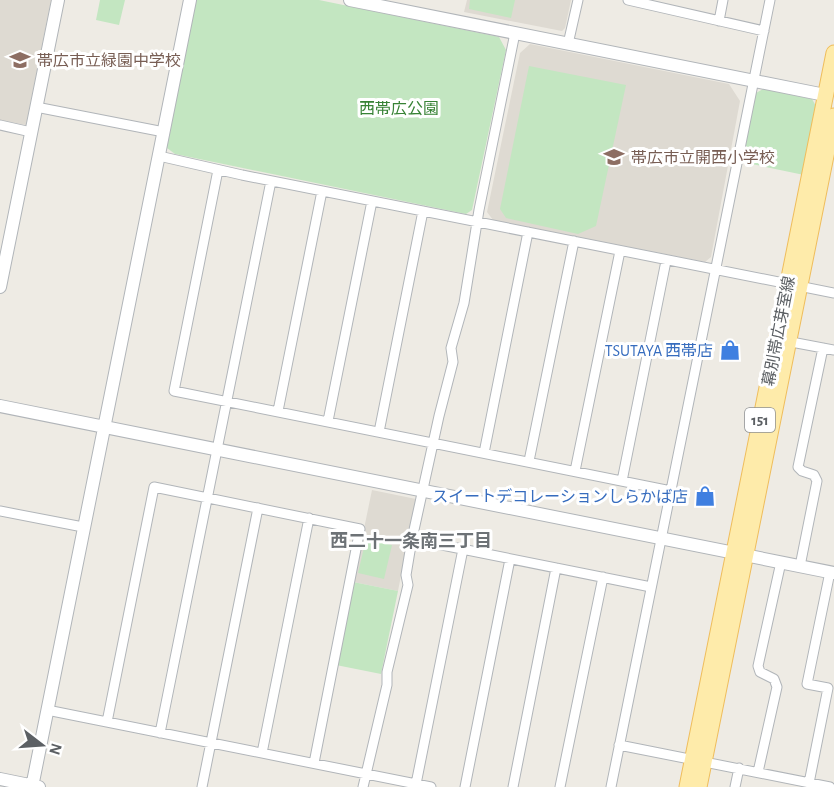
<svg xmlns="http://www.w3.org/2000/svg" width="834" height="787" font-family="'Alegreya Sans','Noto Sans JP',sans-serif">
<rect width="100%" height="100%" fill="#eeebe4"/>
<path fill="#dedad2" d="M0 0H51L26 125 0 120Z
M467 0H571L565 28 562 31 464 12Z
M530 44 729 84 740 101 711 257 705 262 493 220 487 212 520 53Z
M372 490 416 499 398 591 353 582Z"/>
<path fill="#c3e6c1" d="M100 0H125L119 25 96 20Z
M196 0H319L499 37 506 50 472 210 466 214 175 154 167 148Z
M470 0H515L511 18 469 9Z
M529 66 626 85 596 226 578 234 506 218 500 209Z
M763 89 812 99 817 108 804 175 742 162 756 93Z
M366 539 392 545 384 579 358 573Z
M353 582 398 591 381 674 336 665Z"/>
<g fill="none" stroke-linecap="round" stroke-linejoin="round">
<g stroke="#b1b5b9" stroke-width="11">
<path id="minor" d="M628 0 764 31
M719 21 723 0
M568 44 578 0
M36 107 164 132
M0 125 31 132
M159 156 242 175 834 293
M218 170 174 391 671 491
M786 341 834 350
M278 411 322 191
M328 421 372 201
M379 432 423 211
M484 453 528 232
M529 461 574 241
M575 471 620 251
M622 481 666 261
M0 511 83 527
M412 539 651 587
M800 566 817 481 814 475 802 471 798 467 823 348
M47 710 431 787
M107 722 154 487 360 529 314 763
M160 733 271 181
M619 745 830 787
M262 753 309 518
M758 772 777 687 774 679 760 672 758 666 781 562
M809 783 828 688 807 684 830 572
M416 784 463 549
M202 787 258 508
M363 787 387 685V672L408 585 406 575 412 539 439 416 453 362 451 348 464 303 479 210 515 33
M465 787 510 559
M513 787 556 568
M560 787 603 577
M611 787 770 0
M735 787 739 768"/>
</g>
<g stroke="#b1b5b9" stroke-width="14">
<path id="tertiary" d="M350 0 825 95
M0 287 58 0
M0 406 834 573
M0 779 39 787
M32 787 190 0"/>
</g>
<g stroke="#efbd5c" stroke-width="17">
<path id="primary" d="M687 787 834 53
M699 787 834 116"/>
</g>
<use href="#minor" stroke="#fff" stroke-width="9"/>
<use href="#tertiary" stroke="#fff" stroke-width="12"/>
<use href="#primary" stroke="#feebaa" stroke-width="15"/>
</g>
<defs>
<g id="school-bare" transform="scale(1.62)"><path d="M0-5L7-2L0 1L-7-2ZM-4 1L0 2.5L4 1V4Q0 6-4 4Z" fill="#8d6e63" stroke="#fff" stroke-width="2.5" paint-order="stroke"/></g>
<g id="shop-bare" transform="scale(1.62)"><path d="M-5-2.5h2.3a2.7 3.5 0 0 1 5.4 0H5L5.5 6h-11ZM-1.5-2.5h3a1.5 2.3 0 0 0-3 0Z" fill="#3f7fe0" stroke="#fff" stroke-width="2.5" paint-order="stroke"/></g>
</defs>
<g fill-rule="evenodd">
<use href="#school-bare" x="20" y="60"/>
<use href="#school-bare" x="614" y="157"/>
<use href="#shop-bare" x="730" y="350"/>
<use href="#shop-bare" x="705" y="496"/>
</g>
<g text-anchor="middle" stroke-width="6" stroke-linejoin="round" paint-order="stroke">
<rect fill="#fff" stroke="#8d9092" stroke-width="1.5" x="745" y="408" width="30" height="24" rx="4.5"/>
<g font-size="15" font-weight="bold" fill="#5c6064">
<text x="760" y="425">151</text>
</g>
<g font-size="16" fill="#785e54" stroke="#fff" text-anchor="start">
<text x="37" y="66">帯広市立緑園中学校</text>
<text x="631" y="163">帯広市立開西小学校</text>
</g>
<g font-size="16" fill="#378235" stroke="#fff">
<text x="399" y="114">西帯広公園</text>
</g>
<g font-size="16" fill="#5c6064" stroke="#fff">
<text transform="translate(778 331) rotate(-79)" y="6">幕別帯広芽室線</text>
</g>
<g font-size="16" fill="#366cbe" stroke="#fff" text-anchor="end">
<text x="713" y="356">TSUTAYA 西帯店</text>
<text x="688" y="502">スイートデコレーションしらかば店</text>
</g>
<g font-size="18" font-weight="bold" fill="#6d7276" stroke="#fff">
<text x="411" y="547">西二十一条南三丁目</text>
</g>
</g>
<g transform="translate(42 745) rotate(107)" stroke="#ffffff" stroke-width="4.5" paint-order="stroke">
<path d="M0-4.5L10 22L0 15L-10 22Z" fill="#5c6064"/>
<text y="-9" font-size="16" font-weight="bold" text-anchor="middle" fill="#5c6064">N</text>
</g>
</svg>
